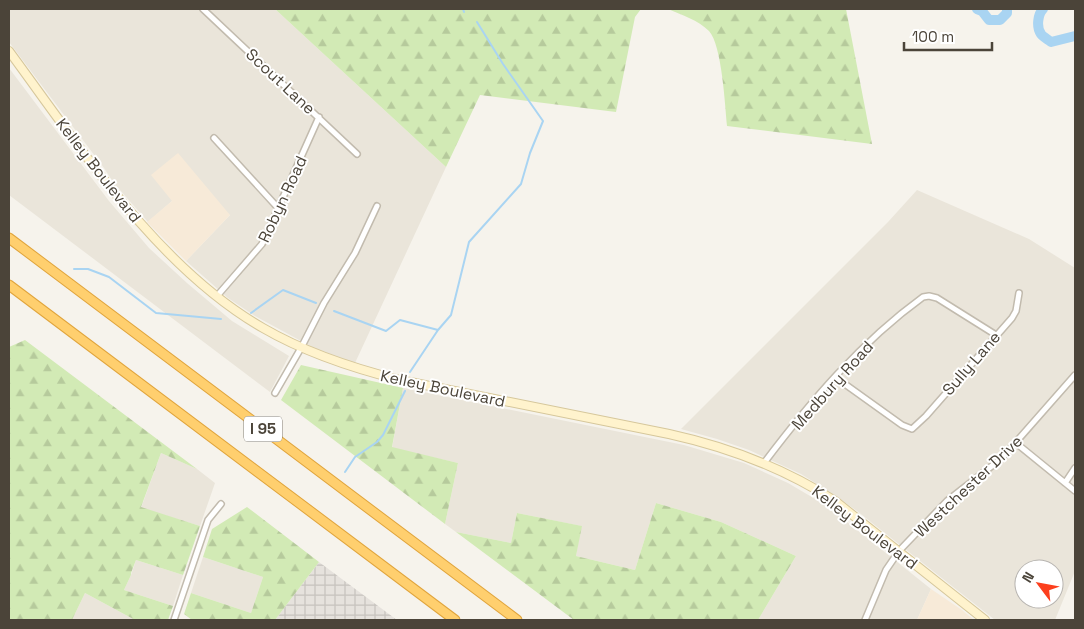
<svg xmlns="http://www.w3.org/2000/svg" width="1084" height="629" font-family="'Space Grotesk',sans-serif">
<defs>
<pattern id="industrial-grid" width="8" height="8" patternUnits="userSpaceOnUse" patternTransform="scale(1.25)"><rect width="8" height="8" fill="#e6e2dd"/><path d="M0 4h8M4 0v8" fill="none" stroke="#c7c3be"/></pattern>
<pattern id="forest-firs" width="22" height="20" patternUnits="userSpaceOnUse" patternTransform="scale(1.25)"><rect width="22" height="20" fill="#d2eab5"/><path d="M5 1l3.5 6h-7zM16 11l3.5 6h-7z" fill="#b6ca9c"/></pattern>
</defs>
<rect width="100%" height="100%" fill="#f6f3ec"/>
<path fill="#eae5da" fill-rule="evenodd" d="M9 9H275L446 167 355 363 314 348 255 316 228 298 186 261 230 215 172 201 148 222 113 182 104 168 9 42Z
M9 68 109 201 149 248 187 283 232 321 289 356 270 392 9 195Z
M917 190 1029 239 1075 268V571L1055 620H995L857 511 833 494 801 474 749 450 717 439 681 429 888 222ZM1024 569H1054V599H1024Z
M403 388 684 445 744 463 788 483 827 506 931 589 917 620H758L796 556 721 522 656 503 635 570 576 556 581 526 517 513 511 543 456 532 445 524 458 463 392 448Z
M161 453 197 469 215 483 200 526 141 508Z
M203 557 263 577 251 613 191 593Z
M136 560 183 575 173 606 124 590 131 575Z
M85 593 135 620H72Z"/>
<path fill="#f7ead8" d="M178 153 230 215 186 261 147 222 172 201 151 175Z
M931 589 962 610 974 620H917Z"/>
<path fill="url(#industrial-grid)" d="M319 562 397 620H275Z"/>
<path fill="url(#forest-firs)" d="M275 9H641L635 17 616 112 480 95 446 167Z
M668 9H846L872 144 727 126C725 106 722 45 709 31 698 20 682 15 668 9Z
M25 340 197 469 161 453 141 507 200 526 183 575 136 560 131 573V575L124 590 173 606 168 620H135L85 593 72 620H9V347Z
M301 365 403 388 392 447 458 463 445 524 281 400Z
M656 503 721 522 796 556 758 620H574L456 532 511 543 517 513 582 526 576 556 635 570Z
M247 507 319 562 275 620H192L184 614 191 593 251 613 263 577 203 557 212 529Z"/>
<g fill="none" stroke-linecap="round" stroke-linejoin="round">
<path stroke="#a9d4f2" stroke-width="2" d="M463 9 464 12
M74 269H88L109 277 156 313 221 319
M334 311 386 331 400 320 438 330 451 315 469 242 521 184 530 153 543 121 503 64 477 22
M251 313 283 290 316 303
M410 372 438 330
M345 472 355 457 377 442 383 435 405 391"/>
<path stroke="#a9d4f2" stroke-width="10" d="M977 9 982 11 989 20H1000L1007 13V9
M1043 9C1038 14 1036 27 1041 34 1043 37 1049 40 1051 42L1075 36"/>
<g stroke="#c2bbae" stroke-width="8">
<path id="minor" d="M203 9 357 154
M214 138 279 209
M217 296 262 244 319 117
M835 377 902 425 912 429 926 416 1012 318 1016 311 1019 293
M275 393 301 348 324 303 355 253 377 206
M1016 443 1075 491
M764 463C810 402 861 342 923 297L929 296 937 298 996 335
M1065 483 1075 468
M174 620 208 520 221 504
M865 620 886 570 899 551 947 501 1002 458 1075 375"/>
</g>
<g stroke="#d6c79b" stroke-width="10">
<path id="secondary" d="M9 51C79 146 158 268 263 328 306 353 352 368 400 380L669 434C728 447 784 468 835 501L985 620"/>
</g>
<g stroke="#e0a43c" stroke-width="11">
<path id="motorway" d="M9 238 517 620
M9 285 455 620"/>
</g>
<use href="#minor" stroke="#fff" stroke-width="5"/>
<use href="#secondary" stroke="#fff3cd" stroke-width="8"/>
<use href="#motorway" stroke="#ffcf6e" stroke-width="9"/>
</g>
<g text-anchor="middle" stroke-width="4" stroke-linejoin="round" paint-order="stroke">
<rect fill="#fff" stroke="#817c74" stroke-width="1" x="244" y="416.5" width="38" height="25" rx="4"/>
<g font-size="15" font-weight="bold" fill="#4b4439">
<text x="263" y="434">I 95</text>
</g>
<g font-size="16" fill="#4b4439" stroke="#fff">
<text transform="translate(281 81) rotate(43)" y="6">Scout Lane</text>
<text transform="translate(99 170) rotate(52)" y="6">Kelley Boulevard</text>
<text transform="translate(282 199) rotate(-65)" y="6">Robyn Road</text>
<text transform="translate(971 363) rotate(-49)" y="6">Sully Lane</text>
<text transform="translate(832 385) rotate(-48)" y="6">Medbury Road</text>
<text transform="translate(443 388) rotate(12)" y="6">Kelley Boulevard</text>
<text transform="translate(968 486) rotate(-43)" y="6">Westchester Drive</text>
<text transform="translate(865 527) rotate(37)" y="6">Kelley Boulevard</text>
</g>
</g>
<rect width="1084" height="629" fill="none" stroke="#4b4439" stroke-width="20"/>
<g transform="translate(1039 584) rotate(302)"><circle r="24" fill="#ffffff" stroke="#b7b4b0"/>
<path d="M0-4L9 19L0 12L-9 19Z" fill="#fc3f1d"/>
<text y="-8" font-size="14" font-weight="bold" text-anchor="middle" fill="#4b4439">N</text>
</g>
<path d="M904 42v8h88v-8" fill="none" stroke="#4b4439" stroke-width="2.5"/>
<text x="912" y="42" font-size="15" fill="#4b4439" stroke="#ffffff" stroke-width="4" paint-order="stroke">100 m</text>
</svg>
